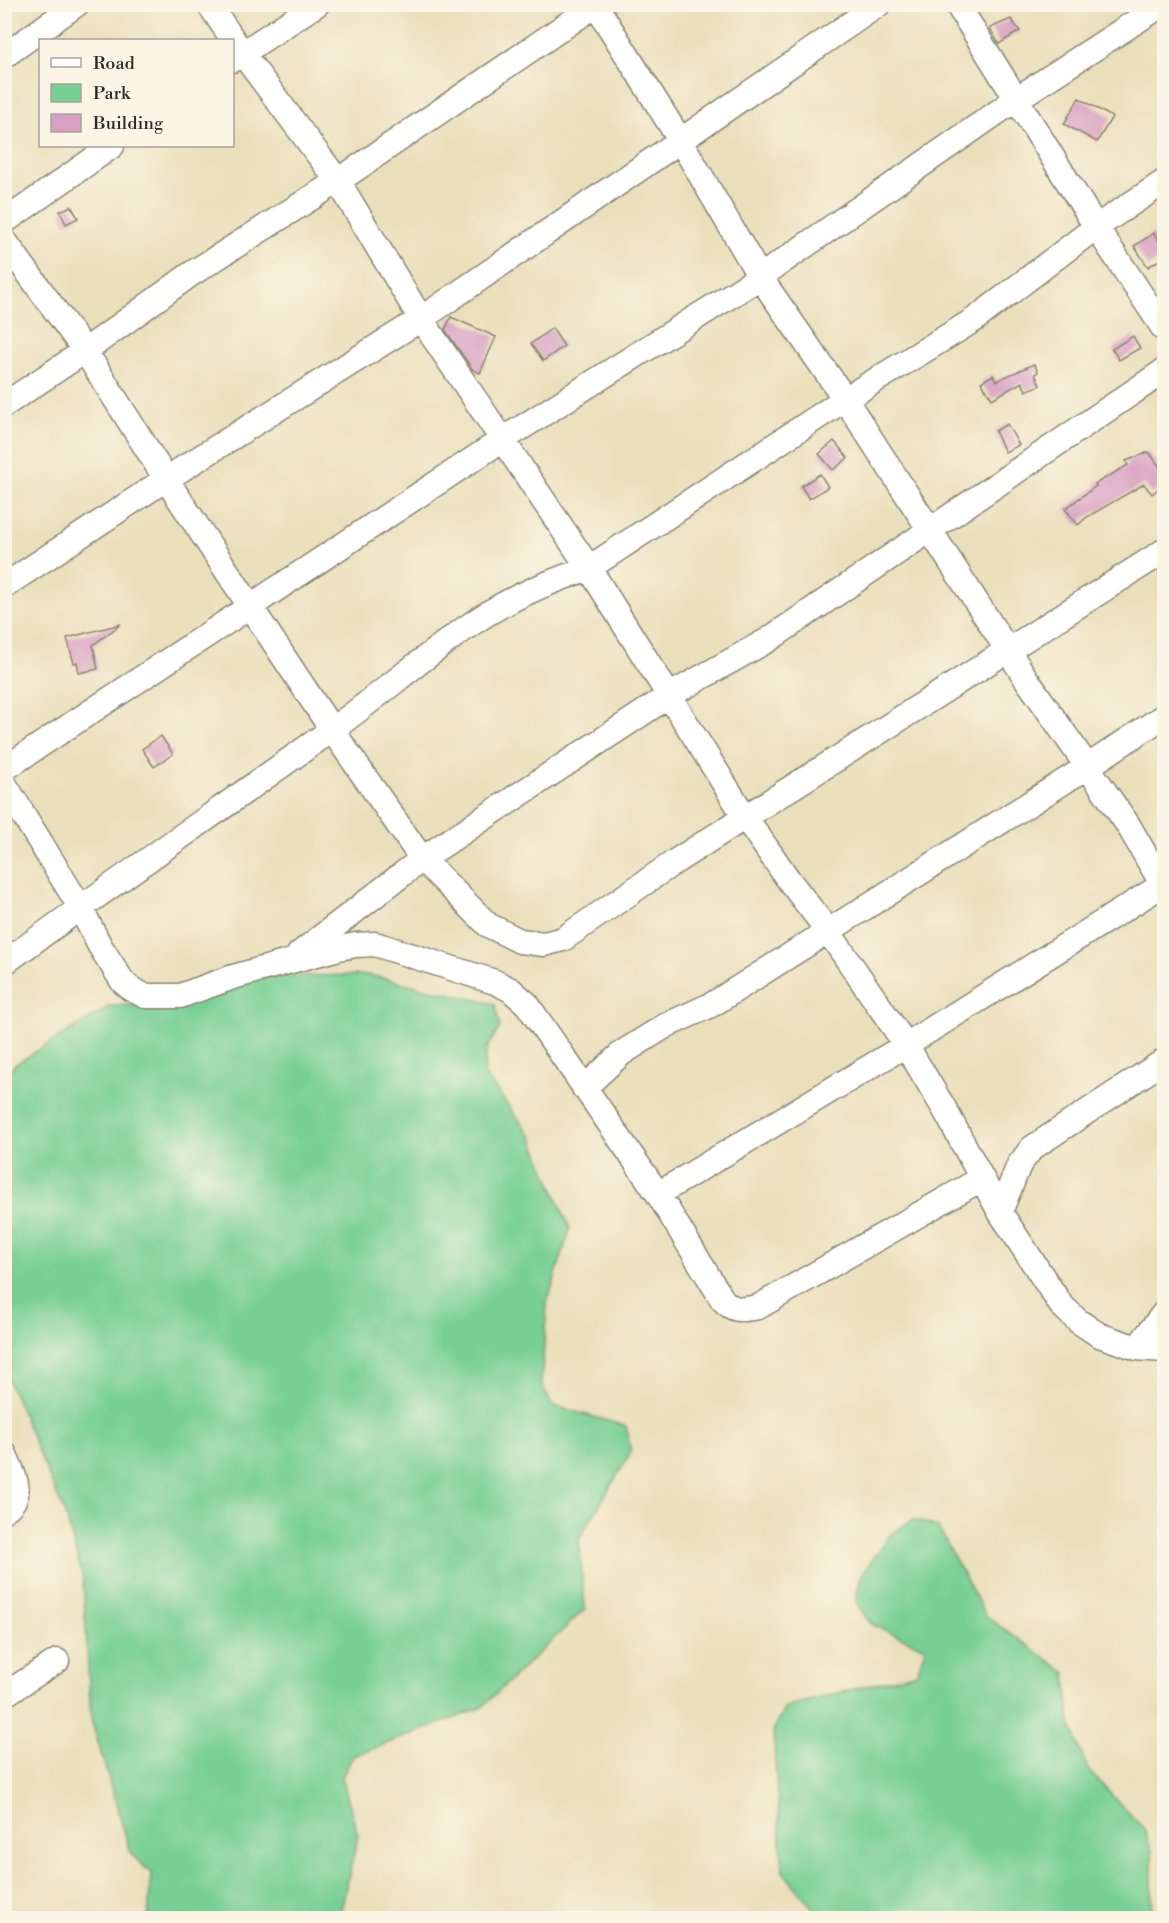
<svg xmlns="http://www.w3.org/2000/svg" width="1169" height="1923" font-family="'Libre Bodoni',serif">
<rect width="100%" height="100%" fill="#fcf5e5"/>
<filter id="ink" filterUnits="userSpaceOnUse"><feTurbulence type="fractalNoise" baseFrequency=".0167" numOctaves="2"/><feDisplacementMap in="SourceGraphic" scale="12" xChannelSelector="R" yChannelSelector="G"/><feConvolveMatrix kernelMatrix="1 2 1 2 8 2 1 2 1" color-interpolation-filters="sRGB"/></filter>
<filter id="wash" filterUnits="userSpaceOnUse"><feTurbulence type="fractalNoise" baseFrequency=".008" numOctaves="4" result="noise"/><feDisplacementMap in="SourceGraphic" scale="24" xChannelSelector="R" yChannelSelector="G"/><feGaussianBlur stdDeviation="1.35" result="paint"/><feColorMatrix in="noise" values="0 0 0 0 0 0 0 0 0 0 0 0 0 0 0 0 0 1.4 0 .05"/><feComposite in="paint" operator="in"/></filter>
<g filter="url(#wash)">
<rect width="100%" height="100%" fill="#eadfbb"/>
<path fill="#77cf94" stroke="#517d60" stroke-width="1.5" d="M369 975 495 1004 500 1027 487 1048 484 1074 532 1137 570 1229 547 1304 541 1383 552 1405 626 1426 631 1452 579 1539 585 1609 481 1708 353 1756 342 1777 358 1836 341 1909 344 1918H148L151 1873 131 1854 91 1719 83 1579 67 1519 5 1373 4 1078 14 1065 110 1006 193 1002 212 977Z
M913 1519 938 1527 986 1616 1066 1673 1070 1723 1088 1770 1144 1829 1152 1853V1918H821L783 1872 773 1731 785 1707 917 1673 925 1648 871 1624 856 1603 860 1577 890 1535Z"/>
<g id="blocks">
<path fill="#d8a0c2" d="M1011 19 1020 31 999 44 990 28Z
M1079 98 1112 117 1097 142 1064 124Z
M71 206 78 218 66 224 60 211Z
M1154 233 1164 249V257L1148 267 1134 246Z
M451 317 496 337 480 373 473 370 445 330Z
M552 328 564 346 543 361 531 344Z
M1133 336 1140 348 1119 360 1112 349Z
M1034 364 1038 372 1035 374 1040 385 1026 391 1022 382 992 399 981 382 993 375 996 381Z
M1007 424 1019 445 1005 452 995 431Z
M834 441 848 458 833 470 819 454Z
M1149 452 1164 473V484L1152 494 1144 484 1087 517 1078 525 1065 509 1096 486 1095 484 1128 465 1126 461Z
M820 474 828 487 809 499 801 486Z
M121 624 93 645 98 669 79 673 77 662 74 663 67 638Z
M161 736 173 754 154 767 142 749Z"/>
</g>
</g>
<g filter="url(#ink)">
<use href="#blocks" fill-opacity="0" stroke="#8a8573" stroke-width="1.5"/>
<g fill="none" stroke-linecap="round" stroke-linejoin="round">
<g stroke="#8a8573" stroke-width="27">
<path id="minor" d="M209 4 242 53 338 181 421 319 589 568 745 817 788 879 828 931 906 1045 945 1110 1000 1212 1061 1305 1078 1321 1099 1335 1137 1348 1164 1350
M595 4 680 140 760 277 845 399 1025 677 1128 825 1164 887
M957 4 1096 227 1164 329
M4 56 77 4
M232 60 317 4
M4 222 112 146
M4 240 85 351 166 479 332 730 422 859 488 925 520 941 544 944 563 939 676 861 1164 551
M4 405 85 351 191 274 338 181 597 4
M4 586 166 479 421 319 879 4
M4 769 502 440 760 277 1015 100 1163 4
M4 783 80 907 100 946 123 982 131 989 145 996H180L233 977 339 948 356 945 375 944 495 982 511 990 527 1004 658 1194 722 1299C733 1312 742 1310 758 1307L981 1179
M299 954 422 859 670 695 768 640 1164 371
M4 963C112 884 221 809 330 731 381 695 429 651 482 617 516 595 552 581 589 568L845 399 974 320 1096 227 1164 182
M584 1088 622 1053 665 1026 713 1004 1087 767 1164 716
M658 1194 906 1045 1164 884
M1000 1212 1019 1165 1032 1148 1164 1061
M1137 1348 1164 1313
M4 1453C13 1473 27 1495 4 1510
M4 1695 57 1661"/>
</g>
<use href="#minor" stroke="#fff" stroke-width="24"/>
</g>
</g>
<rect width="1169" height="1923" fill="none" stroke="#fcf5e5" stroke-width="24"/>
<rect x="39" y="39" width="195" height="108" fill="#fcf5e5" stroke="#a8a49b" stroke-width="1.5"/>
<rect x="51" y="58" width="30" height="9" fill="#ffffff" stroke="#a8a49b" stroke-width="1.5"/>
<text x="93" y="69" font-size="18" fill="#2b2b2b">Road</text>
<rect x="51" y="84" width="30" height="18" fill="#77cf94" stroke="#a8a49b" stroke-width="1.5"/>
<text x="93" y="99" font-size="18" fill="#2b2b2b">Park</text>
<rect x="51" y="114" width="30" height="18" fill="#d8a0c2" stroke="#a8a49b" stroke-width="1.5"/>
<text x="93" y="129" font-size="18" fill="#2b2b2b">Building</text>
</svg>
